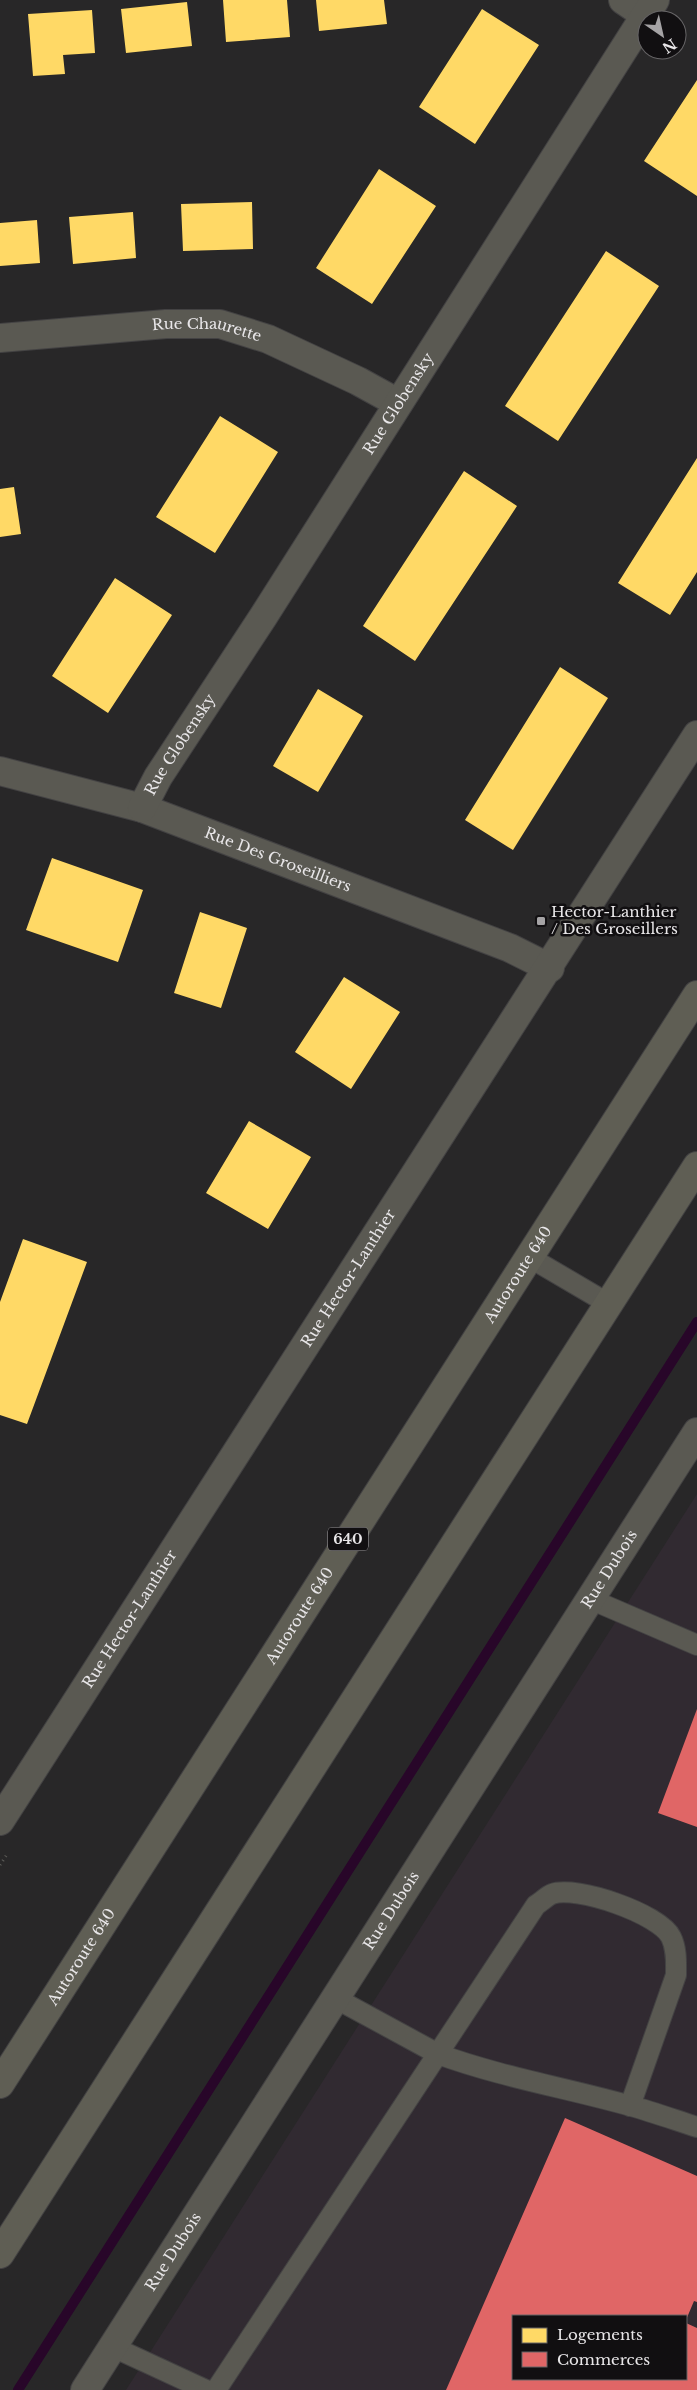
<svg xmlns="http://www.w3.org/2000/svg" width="697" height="2390" font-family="'Libre Baskerville',serif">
<rect width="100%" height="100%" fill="#282728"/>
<path fill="#312a31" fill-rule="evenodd" d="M697 1494V2390H126ZM513 2316H686V2379H513Z"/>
<path fill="#ffd966" d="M223 0H287L290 37 226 42Z
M316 0H384L387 24 319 31Z
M187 2 192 46 126 53 121 9Z
M482 9 539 45 475 144 419 107Z
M92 10 95 53 63 55 65 74 33 76 28 14Z
M697 80V196L644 161Z
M379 169 436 206 372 304 316 268Z
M252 202 253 249 183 251 181 204Z
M133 212 136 258 73 264 69 217Z
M37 220 40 263 0 266V223Z
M606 251 659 286 558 441 505 406Z
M220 416 278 452 215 553 156 517Z
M697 458V572L670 615 618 583Z
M464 471 517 506 415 661 363 626Z
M14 487 21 534 0 537V489Z
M115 578 172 615 108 713 52 676Z
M560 667 608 698 513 850 465 820Z
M318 689 363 716 318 792 273 766Z
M52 858 143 890 118 962 26 930Z
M200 912 247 928 221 1008 174 993Z
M344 977 400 1012 351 1089 295 1052Z
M249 1121 311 1157 268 1229 206 1193Z
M23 1239 87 1262 27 1424 0 1415V1302Z"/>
<path fill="#e06666" d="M697 1709V1827L658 1813Z
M565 2118 697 2176V2302L694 2301 686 2320V2316H513V2379H686V2323L697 2328V2390H446Z"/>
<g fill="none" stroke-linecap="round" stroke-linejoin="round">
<path stroke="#280629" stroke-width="10" d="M18 2390 697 1322"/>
<g stroke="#434243" stroke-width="22">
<path id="service" d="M529 1257 609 1304
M590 1599 697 1645
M335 1998 438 2054C501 2077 567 2088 631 2106 653 2112 675 2120 697 2127
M113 2347 206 2390
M216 2390 536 1905C541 1902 547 1896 552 1894 576 1885 660 1914 671 1937 677 1949 676 1963 676 1975L630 2106"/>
</g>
<g stroke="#434243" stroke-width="30">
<g id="minor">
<path d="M623 0 645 15"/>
<path id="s1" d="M0 338 166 324H220L268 339 358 381 398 403"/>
<path id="s2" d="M0 771 142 808 510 948 550 968"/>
<path id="s3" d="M142 808 158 777 263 617 655 0"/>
</g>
</g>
<g stroke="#434243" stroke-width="30">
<g id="tertiary">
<path id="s4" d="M0 1821 697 735"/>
<path id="s5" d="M85 2390 697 1432"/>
</g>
</g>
<g stroke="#434243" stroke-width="30">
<g id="motorway">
<path id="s6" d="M0 2084 697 995"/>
<path d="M0 2254 697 1166"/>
</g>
</g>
<path stroke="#5e5e5a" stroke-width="3" stroke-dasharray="1 4" stroke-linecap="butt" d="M0 1865 8 1853"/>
<use href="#service" stroke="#5a5952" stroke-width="20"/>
<use href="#minor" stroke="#5a5952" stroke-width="28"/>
<use href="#tertiary" stroke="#5a5952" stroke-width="28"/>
<use href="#motorway" stroke="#5f5e54" stroke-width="28"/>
</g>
<rect fill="#a5a3a5" stroke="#110f11" stroke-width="2" x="536" y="916" width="10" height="10" rx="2.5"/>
<g text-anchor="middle" stroke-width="5" stroke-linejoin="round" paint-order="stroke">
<rect fill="#110f11" stroke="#a8a6a8" stroke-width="1" x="328" y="1527.5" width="40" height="23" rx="4"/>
<g font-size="14" font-weight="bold" fill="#e8e6e8">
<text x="348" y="1544">640</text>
</g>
<g font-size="15" fill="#e8e6e8" stroke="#110f11">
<text dy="5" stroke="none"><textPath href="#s1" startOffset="208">Rue Chaurette</textPath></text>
<text dy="5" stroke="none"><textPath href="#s3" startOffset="479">Rue Globensky</textPath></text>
<text dy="5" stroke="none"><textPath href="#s3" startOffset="74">Rue Globensky</textPath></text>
<text dy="5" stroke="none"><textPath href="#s2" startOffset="292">Rue Des Groseilliers</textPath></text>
<text dy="5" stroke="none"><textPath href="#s6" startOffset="961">Autoroute 640</textPath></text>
<text dy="5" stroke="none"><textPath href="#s4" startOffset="645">Rue Hector-Lanthier</textPath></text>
<text dy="5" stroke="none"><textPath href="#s5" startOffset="974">Rue Dubois</textPath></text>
<text dy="5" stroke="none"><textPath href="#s6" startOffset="556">Autoroute 640</textPath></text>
<text dy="5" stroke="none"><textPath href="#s4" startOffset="240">Rue Hector-Lanthier</textPath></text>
<text dy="5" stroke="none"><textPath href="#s5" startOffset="569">Rue Dubois</textPath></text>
<text dy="5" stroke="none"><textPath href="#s6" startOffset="151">Autoroute 640</textPath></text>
<text dy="5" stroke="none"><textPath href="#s5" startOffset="164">Rue Dubois</textPath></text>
</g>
<g font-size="15" fill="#e8e6e8" stroke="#110f11" text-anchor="start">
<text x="551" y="917">Hector-Lanthier<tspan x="551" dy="17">/ Des Groseillers</tspan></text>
</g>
</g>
<rect x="512" y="2315" width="175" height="65" fill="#110f11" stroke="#676567"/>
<rect x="522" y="2328" width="25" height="15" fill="#ffd966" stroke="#676567"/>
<text x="557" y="2340" font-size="15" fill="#e8e6e8">Logements</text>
<rect x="522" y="2352" width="25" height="15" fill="#e06666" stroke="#676567"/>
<text x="557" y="2365" font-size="15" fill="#e8e6e8">Commerces</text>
<g transform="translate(662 35) rotate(146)"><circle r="24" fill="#110f11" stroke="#676567"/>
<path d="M0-4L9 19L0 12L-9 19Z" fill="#a5a3a5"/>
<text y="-8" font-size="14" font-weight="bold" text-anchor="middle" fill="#e8e6e8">N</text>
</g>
</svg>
